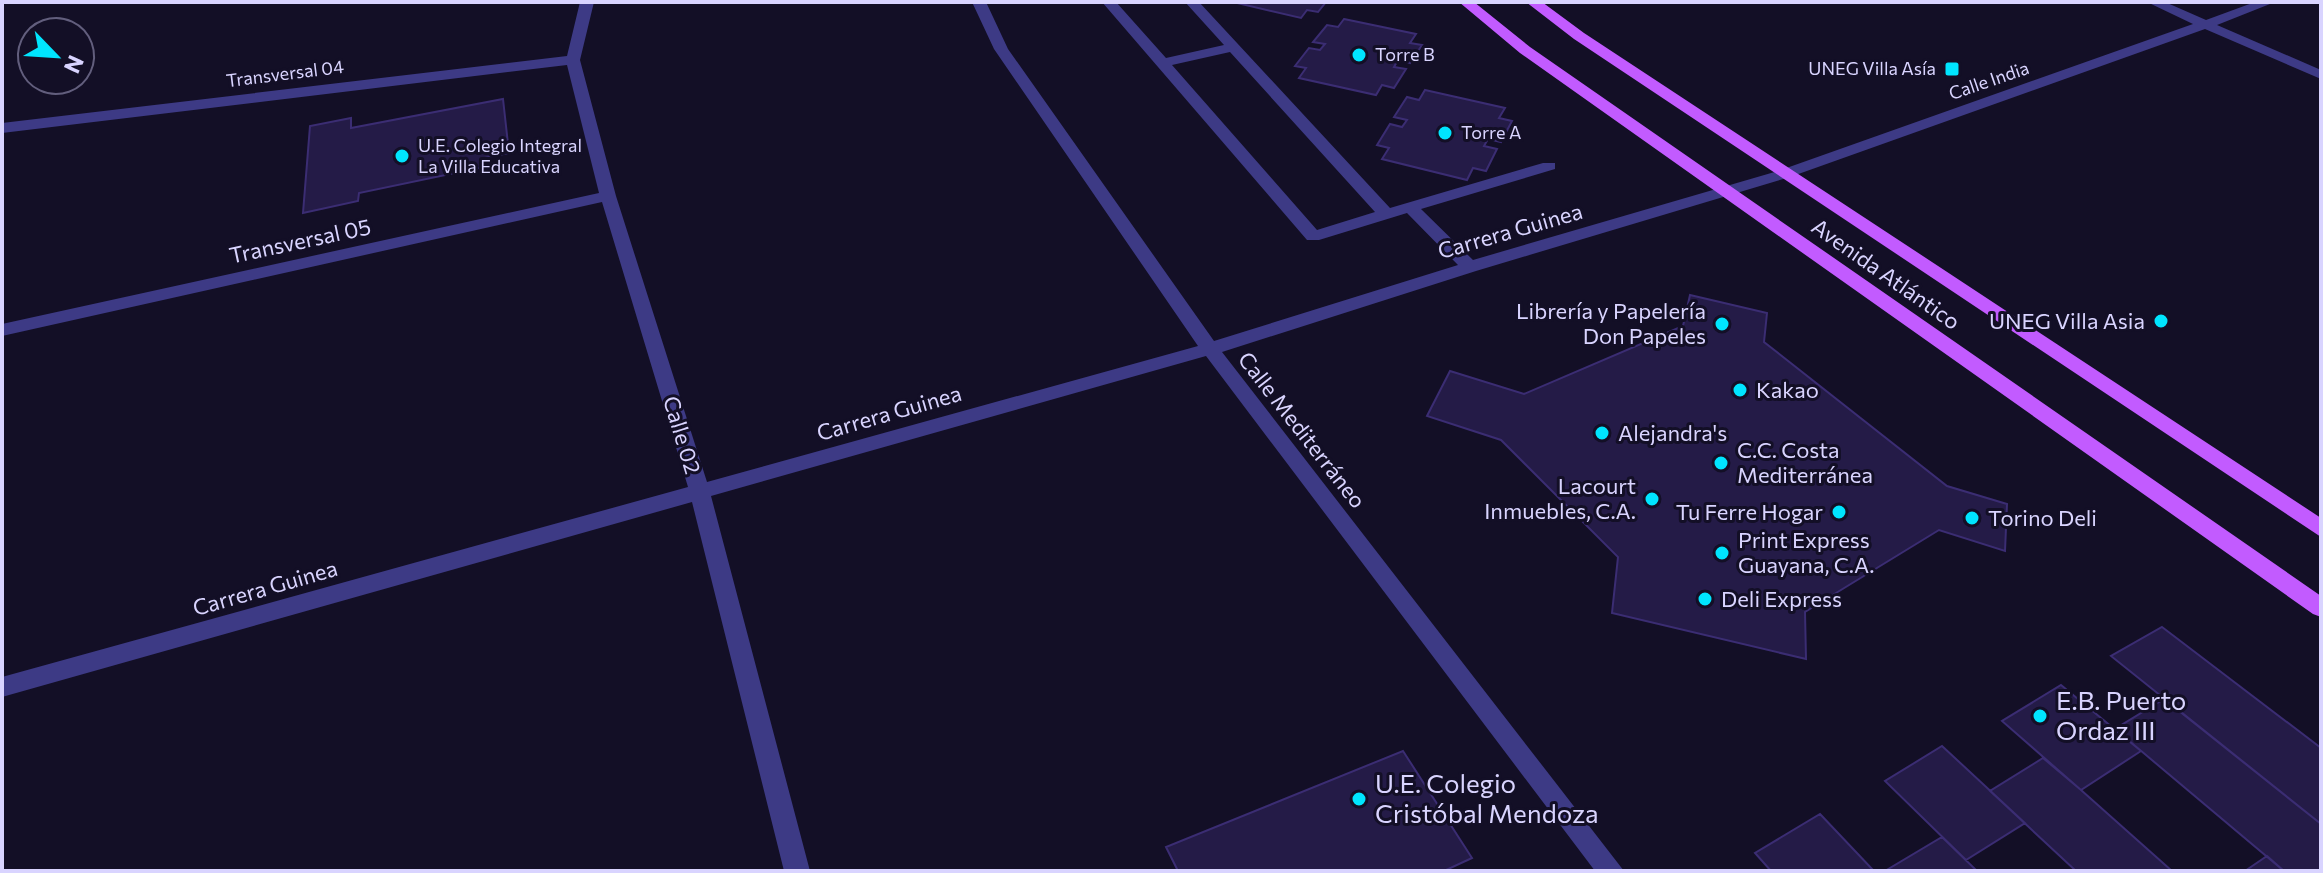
<svg xmlns="http://www.w3.org/2000/svg" width="2323" height="873" font-family="Commissioner,sans-serif">
<rect width="100%" height="100%" fill="#130f26"/>
<path fill="#241b47" stroke="#3b2d73" stroke-width="2" d="M1233 2H1326L1318 12 1307 10 1301 18Z
M1344 19 1416 34 1410 43 1422 45 1410 63 1398 60 1394 67 1406 69 1394 88 1382 85 1376 95 1299 78 1306 68 1295 66 1309 48 1320 50 1325 44 1313 42 1327 25 1338 27Z
M1425 90 1505 108 1499 118 1512 121 1501 142 1488 139 1484 146 1497 149 1486 171 1473 168 1467 180 1382 159 1389 148 1377 145 1390 124 1402 127 1407 120 1394 117 1407 97 1419 100Z
M503 99 509 153 484 158V167L359 193 358 201 303 213 310 126 351 118V128Z
M1690 295 1767 313 1764 342 1947 486 2007 504 2005 551 1939 530 1805 612 1806 659 1612 613 1618 557 1501 440 1427 416 1450 371 1524 394 1683 326Z
M2162 627 2321 748V824L2111 656Z
M2061 685 2141 751 2081 790 2002 721Z
M2164 699 2321 824V871H2284L2115 729Z
M1942 746 2025 823 1966 860 1885 781Z
M1403 751 1472 858 1444 871H1178L1166 847Z
M2043 758 2081 790 2172 871H2076L1990 791Z
M1820 814 1874 871H1771L1755 853Z
M1942 837 1977 871H1885Z
M2267 856 2284 871H2245Z"/>
<g fill="none" stroke-linecap="round" stroke-linejoin="round">
<path fill="#3d3a85" fill-rule="evenodd" d="M580 2H594L580 60 616 196 707 482 1198 346 994 49 972 2H986L1008 49 1214 341 1458 265 1407 213 1319 240H1307L1102 2H1116L1166 58 1224 45 1185 2H1199L1390 208 1543 163H1555V169L1421 209 1473 260 1778 171 2193 24 2147 2H2165L2206 20 2255 2H2275L2217 25 2321 70V79L2205 29 1790 177 1476 271 1222 352 1624 871H1595L1206 356 711 496 810 871H784L692 502 2 697V677L688 487 602 202 2 336V324L599 193 567 65 2 133V123L567 56ZM1230 52 1375 212 1317 230 1172 65Z"/>
<path fill="#c25bff" fill-rule="evenodd" d="M1459 2H1474L1530 47 2321 596V617L2313 614 1520 53Z
M1526 2H1542L1584 33 2321 518V537L1574 39Z"/>
</g>
<g fill="#00e5ff" stroke="#130f26" stroke-width="3">
<circle cx="1359" cy="55" r="8"/>
<rect x="1944" y="61" width="16" height="16" rx="4"/>
<circle cx="1445" cy="133" r="8"/>
<circle cx="402" cy="156" r="8"/>
<circle cx="2161" cy="321" r="8"/>
<circle cx="1722" cy="324" r="8"/>
<circle cx="1740" cy="390" r="8"/>
<circle cx="1602" cy="433" r="8"/>
<circle cx="1721" cy="463" r="8"/>
<circle cx="1652" cy="499" r="8"/>
<circle cx="1839" cy="512" r="8"/>
<circle cx="1972" cy="518" r="8"/>
<circle cx="1722" cy="553" r="8"/>
<circle cx="1705" cy="599" r="8"/>
<circle cx="2040" cy="716" r="8"/>
<circle cx="1359" cy="799" r="8"/>
</g>
<g text-anchor="middle" stroke-width="6" stroke-linejoin="round" paint-order="stroke">
<g font-size="18" fill="#d9d4ff" stroke="#130f26" text-anchor="start">
<text x="1375" y="61">Torre B</text>
<text x="1936" y="75" text-anchor="end">UNEG Villa Asía</text>
<text x="1461" y="139">Torre A</text>
<text x="418" y="152">U.E. Colegio Integral<tspan x="418" dy="21">La Villa Educativa</tspan></text>
</g>
<g font-size="18" fill="#d9d4ff" stroke="#130f26">
<text transform="translate(285 74) rotate(-7)" y="6">Transversal 04</text>
<text transform="translate(1989 81) rotate(-19)" y="6">Calle India</text>
</g>
<g font-size="22" fill="#d9d4ff" stroke="#130f26">
<text transform="translate(1510 231) rotate(-16)" y="8">Carrera Guinea</text>
<text transform="translate(300 241) rotate(-12)" y="8">Transversal 05</text>
<text transform="translate(1886 274) rotate(35)" y="8">Avenida Atlántico</text>
<text transform="translate(889 413) rotate(-16)" y="8">Carrera Guinea</text>
<text transform="translate(1302 430) rotate(52)" y="8">Calle Mediterráneo</text>
<text transform="translate(682 435) rotate(73)" y="8">Calle 02</text>
<text transform="translate(265 588) rotate(-16)" y="8">Carrera Guinea</text>
</g>
<g font-size="22" fill="#d9d4ff" stroke="#130f26" text-anchor="start">
<text x="1706" y="319" text-anchor="end">Librería y Papelería<tspan x="1706" dy="25">Don Papeles</tspan></text>
<text x="2145" y="329" text-anchor="end">UNEG Villa Asia</text>
<text x="1756" y="398">Kakao</text>
<text x="1618" y="441">Alejandra's</text>
<text x="1737" y="458">C.C. Costa<tspan x="1737" dy="25">Mediterránea</tspan></text>
<text x="1636" y="494" text-anchor="end">Lacourt<tspan x="1636" dy="25">Inmuebles, C.A.</tspan></text>
<text x="1823" y="520" text-anchor="end">Tu Ferre Hogar</text>
<text x="1988" y="526">Torino Deli</text>
<text x="1738" y="548">Print Express<tspan x="1738" dy="25">Guayana, C.A.</tspan></text>
<text x="1721" y="607">Deli Express</text>
</g>
<g font-size="26" fill="#d9d4ff" stroke="#130f26" text-anchor="start">
<text x="2056" y="710">E.B. Puerto<tspan x="2056" dy="30">Ordaz III</tspan></text>
<text x="1375" y="793">U.E. Colegio<tspan x="1375" dy="30">Cristóbal Mendoza</tspan></text>
</g>
</g>
<rect width="2323" height="873" fill="none" stroke="#d9d4ff" stroke-width="8"/>
<g transform="translate(56 56) rotate(115)"><circle r="38" fill="#130f26" stroke="#625e7d" stroke-width="2"/>
<path d="M0-6L14 30L0 20L-14 30Z" fill="#00e5ff"/>
<text y="-12" font-size="22" font-weight="bold" text-anchor="middle" fill="#d9d4ff">N</text>
</g>
</svg>
